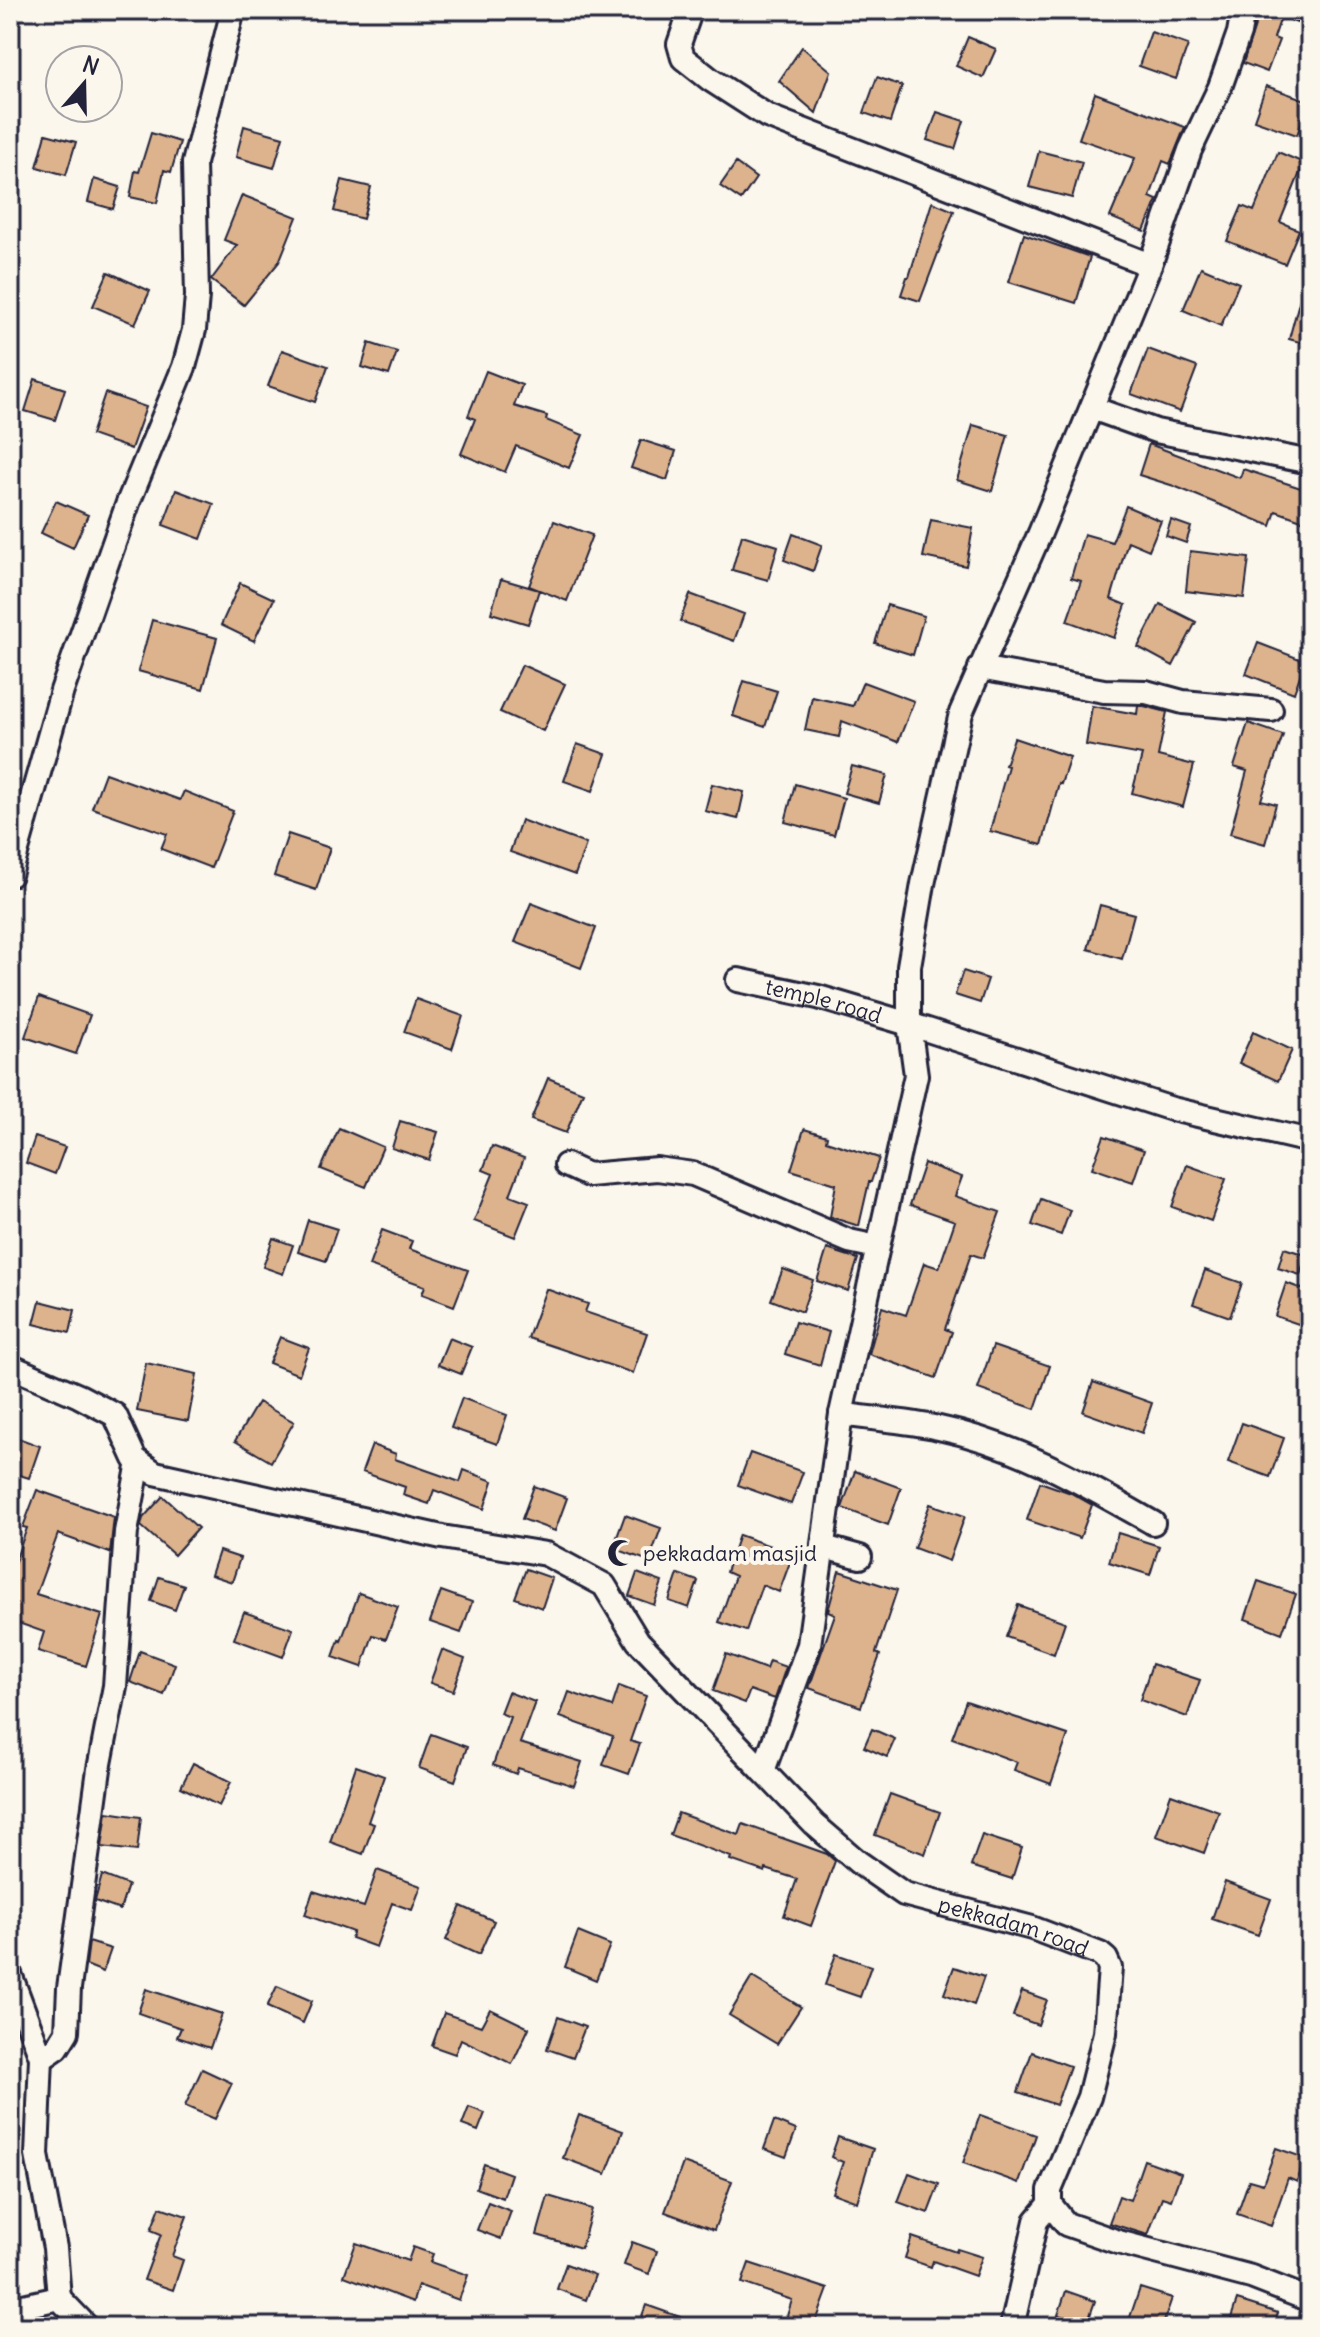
<svg xmlns="http://www.w3.org/2000/svg" width="1320" height="2337" font-family="Delius,sans-serif">
<rect width="100%" height="100%" fill="#fbf7ec"/>
<filter id="ink" filterUnits="userSpaceOnUse"><feTurbulence type="fractalNoise" baseFrequency=".0125" numOctaves="2"/><feDisplacementMap in="SourceGraphic" scale="16" xChannelSelector="R" yChannelSelector="G"/><feConvolveMatrix kernelMatrix="1 2 1 2 8 2 1 2 1" color-interpolation-filters="sRGB"/></filter>
<g filter="url(#ink)">
<path fill="#dcb38d" stroke="#22223b" stroke-width="2" d="M1257 10H1271L1282 14 1274 38 1279 40 1267 72 1243 63 1256 23Z
M1151 32 1188 45 1176 79 1139 66Z
M968 37 996 49 983 78 956 66Z
M802 47 831 71 816 113 779 81Z
M877 77 902 86 890 122 864 113Z
M1266 86 1309 101 1297 135 1254 120Z
M1095 93 1185 127 1170 164 1163 161 1150 197 1157 200 1144 231 1110 217 1135 158 1079 139Z
M937 112 964 121 955 149 927 140Z
M244 126 283 137 274 168 236 157Z
M151 133 180 142 171 172 164 170 157 203 130 197 135 171 139 172Z
M46 134 76 142 66 175 37 167Z
M1039 151 1082 162 1072 198 1029 187Z
M1278 152 1304 163 1280 222 1299 230 1285 264 1227 241 1242 206 1254 211Z
M736 163 756 178 741 200 720 186Z
M94 179 120 187 113 209 88 202Z
M342 180 371 187 363 219 334 211Z
M242 195 297 217 279 262 244 305 211 280 237 245 224 240Z
M932 202 954 211 920 301 901 295 907 277H909Z
M1024 234 1090 257 1076 303 1009 282Z
M1201 267 1239 283 1221 326 1183 310Z
M108 272 150 291 135 324 93 306Z
M1305 280 1310 281V345L1289 339Z
M369 343 397 352 389 375 362 367Z
M1148 349 1197 367 1180 412 1131 394Z
M282 350 328 366 315 402 268 386Z
M486 371 522 385 514 406 547 416 546 420 583 435 569 468 516 446 505 472 461 454 475 419 468 416Z
M35 379 65 389 55 420 25 411Z
M105 393 146 407 131 449 91 435Z
M973 425 1008 435 992 491 957 480Z
M641 440 676 451 667 480 631 468Z
M1149 444 1240 478 1243 469 1310 491V523L1276 511 1271 526 1174 486 1139 475Z
M176 490 214 504 201 539 163 525Z
M56 501 88 515 73 548 41 533Z
M1126 506 1161 521 1149 550 1128 541 1111 599 1126 605 1114 638 1067 621 1081 581 1071 578 1084 534 1112 542Z
M931 520 973 528 966 566 923 557Z
M1171 520 1191 527 1186 543 1166 536Z
M554 521 592 535 567 601 529 586Z
M793 534 822 545 813 571 784 560Z
M742 535 778 546 768 580 732 570Z
M1190 551 1249 558 1244 598 1186 591Z
M501 579 539 590 528 624 491 613Z
M240 583 274 599 254 641 221 625Z
M690 594 744 614 734 641 680 621Z
M1160 604 1196 622 1173 666 1138 647Z
M887 605 924 616 913 655 875 643Z
M152 620 217 638 203 689 138 671Z
M1258 643 1305 661 1294 693 1246 674Z
M522 665 565 684 543 731 500 712Z
M744 681 777 691 765 727 733 716Z
M863 682 914 701 898 742 842 721 839 737 805 730 812 697 853 706Z
M1092 706 1137 714 1138 706H1144L1167 712 1158 756 1194 765 1183 807 1132 793 1142 755 1086 745Z
M1248 723 1283 735 1261 800 1276 804 1265 844 1230 834 1247 771 1234 767Z
M1014 738 1070 757 1061 784 1059 783 1042 845 990 831 1008 766 1005 765Z
M577 744 606 754 593 791 564 781Z
M852 766 887 775 879 803 844 793Z
M105 773 180 800 184 791 233 811 211 868 161 849 167 834 92 808Z
M712 784 744 792 738 819 705 811Z
M795 784 844 798 834 835 785 822Z
M521 820 586 844 575 875 510 852Z
M288 834 330 848 316 890 274 876Z
M531 903 596 928 581 968 515 942Z
M1100 905 1134 914 1122 959 1088 949Z
M963 971 988 979 980 1003 955 995Z
M39 997 90 1015 76 1054 25 1037Z
M416 999 463 1016 452 1049 404 1032Z
M1253 1032 1292 1050 1278 1081 1239 1063Z
M548 1078 583 1092 566 1133 531 1120Z
M400 1121 438 1132 429 1160 392 1148Z
M339 1128 383 1147 366 1187 321 1169Z
M804 1129 827 1136 826 1141 879 1158 871 1182H869L859 1226 830 1217 836 1184 791 1170Z
M1104 1136 1144 1150 1133 1182 1092 1168Z
M35 1137 65 1147 55 1174 26 1163Z
M492 1146 524 1158 510 1195 529 1202 515 1237 474 1221 493 1174 483 1170Z
M924 1163 962 1177 955 1196 1000 1212 983 1258 971 1254 945 1329 952 1332 936 1378 869 1354 882 1307 906 1315 924 1263 939 1268 955 1221 910 1205Z
M1187 1165 1226 1179 1211 1221 1172 1207Z
M1041 1199 1070 1210 1061 1235 1032 1225Z
M308 1220 337 1229 326 1261 298 1252Z
M382 1230 412 1241 409 1249 468 1270 454 1306 422 1294 425 1286 369 1266Z
M273 1238 293 1245 283 1274 263 1267Z
M1284 1248 1306 1255 1300 1275 1278 1268Z
M827 1249 858 1259 848 1291 817 1281Z
M783 1269 813 1280 802 1312 771 1300Z
M1205 1270 1242 1283 1230 1317 1193 1304Z
M1286 1283 1310 1292V1328L1275 1316Z
M546 1289 588 1304 585 1312 647 1333 633 1373 528 1338Z
M40 1301 75 1310 70 1333 34 1324Z
M795 1322 829 1332 820 1365 785 1354Z
M280 1337 309 1348 299 1375 269 1363Z
M449 1338 472 1347 461 1374 438 1365Z
M993 1346 1050 1366 1035 1409 978 1389Z
M146 1363 197 1374 188 1421 137 1411Z
M1093 1382 1152 1403 1142 1433 1083 1412Z
M462 1398 507 1415 497 1444 451 1428Z
M258 1402 294 1422 271 1462 235 1441Z
M1242 1423 1284 1438 1270 1477 1228 1462Z
M10 1435 40 1446 29 1478 10 1472Z
M372 1445 396 1454 395 1459 460 1482 464 1470 493 1481 484 1509 434 1490 429 1504 403 1495 405 1487 362 1472Z
M750 1453 803 1472 791 1504 738 1485Z
M855 1471 901 1488 888 1525 842 1508Z
M1040 1482 1071 1493 1092 1505 1080 1538 1027 1520Z
M534 1486 567 1498 555 1531 522 1519Z
M37 1490 114 1517 110 1553 58 1534 36 1594 102 1615 86 1666 38 1651 44 1632 10 1620V1575L27 1528 23 1527Z
M163 1496 198 1528 174 1555 141 1526 143 1518Z
M930 1504 965 1516 949 1561 914 1548Z
M625 1515 661 1528 649 1561 613 1548Z
M1118 1533 1159 1546 1150 1575 1109 1562Z
M739 1535 793 1554 779 1592 762 1585 746 1631 719 1622 735 1576 726 1572Z
M219 1551 240 1558 232 1582 211 1575Z
M526 1569 552 1578 542 1608 515 1598Z
M839 1571 897 1590 876 1653 880 1655 861 1707 809 1688 835 1614 828 1611Z
M637 1573 662 1582 654 1605 629 1596Z
M678 1574 698 1581 689 1608 669 1601Z
M159 1577 184 1585 175 1610 151 1601Z
M1258 1581 1296 1594 1282 1633 1245 1619Z
M441 1591 472 1602 461 1633 430 1622Z
M359 1593 398 1607 386 1639 373 1635 362 1667 333 1657 339 1640 341 1641Z
M1018 1605 1065 1622 1054 1654 1006 1637Z
M244 1612 293 1629 283 1657 234 1639Z
M442 1650 465 1659 453 1691 430 1683Z
M140 1651 175 1664 164 1695 130 1682Z
M726 1654 766 1669 769 1661 786 1667 775 1699 750 1690 745 1703 713 1691Z
M1152 1664 1200 1680 1187 1717 1140 1700Z
M619 1686 646 1696 630 1741 640 1744 629 1774 603 1765 613 1736 560 1717 569 1692 612 1707Z
M508 1692 535 1702 520 1743 582 1762 574 1786 518 1768 516 1774 493 1765 510 1717 500 1713Z
M966 1701 1068 1735 1051 1784 1014 1770 1017 1762 952 1738Z
M872 1729 895 1739 887 1757 864 1747Z
M431 1734 467 1747 455 1781 419 1768Z
M193 1763 231 1782 219 1806 181 1787Z
M356 1766 384 1776 368 1822 374 1824 363 1854 330 1842Z
M890 1794 940 1812 925 1854 875 1835Z
M1171 1794 1219 1811 1204 1853 1156 1836Z
M107 1812 141 1817 137 1851 102 1847Z
M678 1813 739 1835 743 1824 827 1854 835 1861 811 1926 784 1916 797 1879 766 1869 765 1872 730 1860 731 1857 670 1835Z
M982 1835 1022 1848 1012 1879 971 1866Z
M377 1870 421 1886 412 1910 392 1903 376 1947 351 1938 353 1932 305 1915 313 1891 364 1907Z
M102 1875 128 1885 120 1910 95 1901Z
M1225 1882 1271 1899 1258 1935 1212 1919Z
M461 1906 494 1921 479 1955 446 1940Z
M578 1932 610 1945 596 1980 565 1967Z
M89 1942 111 1949 103 1972 86 1965Z
M836 1954 871 1966 860 1997 825 1985Z
M954 1967 984 1977 974 2005 944 1994Z
M752 1977 801 2007 777 2044 729 2015Z
M277 1986 312 2001 303 2023 267 2007Z
M146 1989 222 2014 210 2048 177 2037 181 2028 138 2013Z
M1022 1991 1047 2000 1038 2025 1013 2016Z
M490 2009 529 2028 512 2064 461 2039 455 2054 432 2046 444 2013 481 2026Z
M558 2017 585 2027 573 2058 547 2049Z
M1032 2052 1070 2066 1056 2105 1018 2092Z
M202 2069 232 2083 215 2119 185 2106Z
M469 2107 485 2113 478 2131 462 2125Z
M579 2115 623 2131 606 2174 563 2158Z
M980 2115 1036 2135 1019 2183 963 2163Z
M774 2121 796 2130 786 2157 764 2149Z
M838 2137 873 2149 857 2202 832 2193 843 2162 831 2157Z
M1276 2148 1305 2158 1297 2182 1288 2178 1271 2226 1237 2214 1249 2180 1263 2184Z
M1144 2160 1181 2173 1171 2200 1162 2197 1148 2235 1109 2223 1119 2196 1130 2200Z
M683 2163 732 2181 714 2230 665 2212Z
M484 2164 511 2174 503 2198 476 2188Z
M909 2173 939 2184 928 2213 898 2202Z
M548 2196 592 2209 581 2248 537 2235Z
M488 2202 511 2211 501 2239 477 2230Z
M160 2207 187 2216 172 2256 183 2260 173 2290 144 2280 161 2234 151 2230Z
M912 2237 956 2252 957 2249 982 2257 975 2276 933 2261 931 2267 905 2258Z
M632 2242 657 2251 649 2274 624 2265Z
M356 2243 408 2261 413 2247 433 2254 430 2262 468 2275 459 2300 418 2285 413 2302 344 2276Z
M749 2263 828 2289 814 2327 786 2319 792 2300 742 2283Z
M566 2264 595 2275 586 2300 557 2289Z
M1140 2288 1172 2298 1162 2327H1140L1128 2323Z
M1066 2291 1095 2301 1087 2324 1058 2315Z
M1237 2300 1278 2313 1273 2327H1228Z
M646 2305 703 2325 702 2327H638Z"/>
<g fill="none" stroke-linecap="round" stroke-linejoin="round">
<g stroke="#22223b" stroke-width="28">
<g id="minor">
<path d="M685 10 688 18 679 44 683 58 711 80 767 116 1150 265"/>
<path d="M1299 10 1310 13"/>
<path d="M1092 408 1156 431 1310 462"/>
<path d="M980 668 1104 691 1146 692 1183 702 1271 710"/>
<path d="M10 875 62 691 128 503 184 367 194 330 197 296 194 163 233 10"/>
<path id="s1" d="M738 980 818 997 909 1024V966L923 884 961 713 1040 533 1150 265 1190 150 1220 87 1239 33 1243 10"/>
<path d="M566 1165 588 1175 657 1169 693 1174 849 1241 877 1247"/>
<path d="M10 1366 79 1396 115 1415 135 1459 155 1473 442 1537 546 1554 604 1585 638 1641 763 1771 809 1645 841 1414 916 1075 909 1024 1172 1109 1310 1141"/>
<path d="M841 1414C873 1419 907 1421 939 1428 1017 1444 1085 1484 1153 1523"/>
<path d="M824 1547 860 1557"/>
<path id="s2" d="M763 1771 814 1824 858 1862 904 1894 1032 1928 1100 1954 1106 1959 1110 1968 1105 2033 1089 2097 1050 2190V2204L1066 2224 1118 2242 1251 2277 1310 2300"/>
<path d="M10 1974 41 2057 37 2155 55 2248 59 2298 10 2309"/>
<path d="M41 2059 57 2048 67 2032 69 1988 99 1769 115 1686 126 1532 139 1462"/>
<path d="M59 2298 87 2327"/>
<path d="M1012 2327 1036 2221 1050 2204"/>
</g>
</g>
<use href="#minor" stroke="#fbf7ec" stroke-width="22"/>
</g>
</g>
<defs>
<g id="mosque-bare" transform="scale(2.16)"><path d="M3.5-4.9A6 6 0 1 0 3.5 4.9A5 5 0 1 1 3.5-4.9Z" fill="#22223b" stroke="#fbf7ec" stroke-width="2.5" paint-order="stroke"/></g>
</defs>
<g fill-rule="evenodd">
<use href="#mosque-bare" x="621" y="1553"/>
</g>
<g text-anchor="middle" stroke-width="8" stroke-linejoin="round" paint-order="stroke">
<g font-size="22" fill="#22223b" stroke="#fbf7ec">
<text dy="8" stroke="none"><textPath href="#s1" startOffset="88">temple road</textPath></text>
<text dy="8" stroke="none"><textPath href="#s2" startOffset="302">pekkadam road</textPath></text>
</g>
<g font-size="22" fill="#22223b" stroke="#fbf7ec" text-anchor="start">
<text x="643" y="1561">pekkadam masjid</text>
</g>
</g>
<rect width="1320" height="2337" fill="none" stroke="#fbf7ec" stroke-width="40"/>
<rect x="20" y="20" width="1280" height="2297" fill="none" stroke="#22223b" stroke-width="3" filter="url(#ink)"/>
<g transform="translate(84 84) rotate(20)"><circle r="38" fill="#fbf7ec" stroke="#a4a2a5" stroke-width="2"/>
<path d="M0-6L14 30L0 20L-14 30Z" fill="#22223b"/>
<text y="-12" font-size="22" font-weight="bold" text-anchor="middle" fill="#22223b">N</text>
</g>
</svg>
